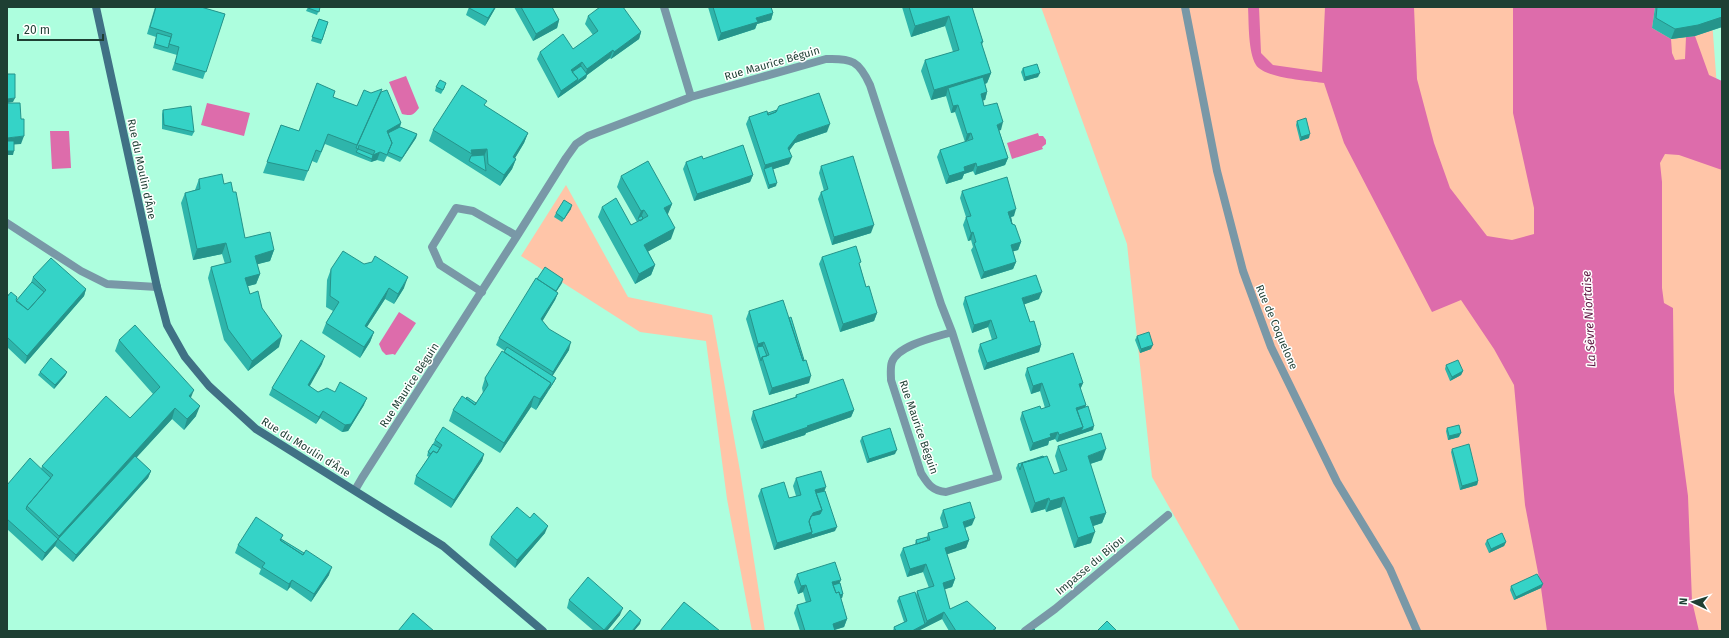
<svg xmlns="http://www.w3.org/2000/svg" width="1729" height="638" font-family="'Fira Sans',sans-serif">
<rect width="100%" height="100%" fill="#adfede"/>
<path fill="#ffc5a8" d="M1041 7H1711L1722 154V631H1240L1152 477 1127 244Z
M566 185 628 297 712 315 740 471 765 631H752L727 499 706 341 640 332 521 256Z"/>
<path fill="#dd6cab" d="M1248 7H1259L1261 53 1273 65 1322 72 1325 7H1414L1417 79 1434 143 1450 188 1487 236 1512 240 1534 234V208L1513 113V7H1655L1652 28 1671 39 1672 53 1675 60 1685 59 1686 37 1695 36 1709 75 1722 81V170L1679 155 1665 154 1660 163 1662 182V288L1664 303 1673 308 1674 392 1688 496 1692 601 1699 631H1547L1541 588 1525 505 1514 385 1494 349 1461 300 1432 312 1344 143 1324 83C1309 81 1264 78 1256 65 1248 51 1249 24 1248 7Z
M406 76 419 108C413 116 411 116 402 114L389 82Z
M207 103 250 113 244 136 201 125Z
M50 131H69L71 168 52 169Z
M1038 133 1039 136H1043L1046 140V144L1042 147 1043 149 1012 159 1007 143Z
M399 312 416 323 395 355 393 354 386 355 382 351 379 344Z"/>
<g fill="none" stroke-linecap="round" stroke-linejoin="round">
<path stroke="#7998a7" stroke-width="8" d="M664 7 691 97
M1185 7 1217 171 1243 271 1271 347 1337 482 1390 569 1417 631
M7 223 81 271 107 284 157 287
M517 236 566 158 576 144 588 136 691 97 826 59C852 58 859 61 870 85L941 304 952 332 998 477 946 492C932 491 928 484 921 473L891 380C891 375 890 367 892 362 898 345 936 337 952 332
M355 490 362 478 517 236 473 211 456 208 432 247 440 265 482 292
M1025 631 1055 609 1168 515"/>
<path stroke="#407185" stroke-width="8" d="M96 7 157 287 167 325 185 357 209 386 256 429 443 546 543 631"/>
</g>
<path fill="#2eb5ab" d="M155 7H201L225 14 203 79 172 70 177 55 153 48 156 37 147 34Z
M308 7H320L317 15 306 11Z
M469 7H496L485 26 466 15Z
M514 7H552L559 20 557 28 533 41Z
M708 7H771L773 13 771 20 757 24 755 29 718 41Z
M902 7H972L983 42 982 45 991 73 987 83 985 84 987 92 985 100H983L984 106 1001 130H999L1008 158 1005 165 975 175 973 171 964 174 962 179 946 184 937 157 940 150 968 141V140L965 142 955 112 951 113 946 96 931 100 921 71 925 60 953 52 945 26 911 37Z
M1655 7H1722V27L1695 36 1671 39 1652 28Z
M588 16 641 32 639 39 611 59 610 58 587 75 586 78 558 98 537 59 540 52 573 49 593 35 585 24Z
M319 19 328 22 321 44 311 41Z
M1023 68 1038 77 1024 81 1021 72Z
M436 87H445L441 94 435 91Z
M381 92 401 123 400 127 417 134 416 138 400 162 387 156 384 162 377 160 371 162 325 144 317 163 312 161 304 181 263 173 281 125 299 131 333 97 357 106 371 93Z
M485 106 528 133 524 143 515 158 516 159 512 169 500 186 429 141 433 130Z
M163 110 194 132 192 136 162 129V114Z
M768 113 827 132 795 143 789 150V164L773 169 776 186 768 189 746 124 749 117Z
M1297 121 1309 138 1300 141 1296 125Z
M703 159 753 175 750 182 694 201 683 169 686 162Z
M821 166 871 233 832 245 818 199 821 192 824 191 819 173Z
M621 176 672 204 667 215 671 239 648 251 655 265 651 275 635 284 598 217 602 207 631 225 637 222 617 187Z
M199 179 224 184 233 192 245 238 274 250 270 261 257 264 260 274 256 284 248 286 250 294 262 308 279 347 248 371 224 340 208 278 211 267 225 264 222 254 193 260 181 203 185 193 195 190Z
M962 191 1014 216 1011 217 1012 224 1021 242 1018 250 1013 251 1016 262 1013 269 981 279 971 250 973 247 971 240 968 241 963 225 966 217 960 198Z
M571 209 562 222 554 217 556 213Z
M822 257 860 266 866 287 877 313 874 321 840 332 819 264Z
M364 264 404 288 394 304 385 299 367 327 374 332 370 342 360 358 322 333 326 323 333 311 326 307 327 280 331 269Z
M33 277 86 289 84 296 25 364 7 347V293L16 301 31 283Z
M562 283 556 292 558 293 555 300 542 321 549 329 569 350 552 376 556 378 554 382 547 393 536 410 531 407 500 453 449 421 453 410 466 398 476 403 483 393 482 388 485 378 505 351 496 345 499 338Z
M965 297 1039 299 1024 304 1030 322 1041 345 1039 352 984 370 978 351 980 344 992 340 988 327 972 333 963 304Z
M749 311 789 318 804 360 809 383 769 395 746 319Z
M1137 336 1151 349 1140 353 1135 340Z
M119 340 191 398 196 416 184 430 172 419 136 457 151 471 148 478 73 562 55 546 42 561 7 529V485L41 469 42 466 130 418 153 394 115 351Z
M322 364 309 386 318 392H335L364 405 348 431 342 432 320 418 316 424 269 395 272 388Z
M1446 365 1463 371 1461 375 1450 381 1445 369Z
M1027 368 1083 383 1080 389 1086 405 1085 408 1093 430 1057 442 1055 439 1049 441 1048 445 1030 451 1020 419 1022 412 1041 409 1045 408 1040 391 1031 394 1025 375Z
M40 372H67L65 376 54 389 38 375Z
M796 395 854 410 851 417 806 433 805 435 761 449 751 419 753 411 795 397Z
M1447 428 1459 437 1448 440 1446 431Z
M862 437 895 454 867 463 860 441Z
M435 440 484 454 482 461 451 508 414 484 416 476 429 457 427 456 428 452 433 444Z
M1058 446 1102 460 1090 464 1106 513 1102 523 1093 526 1091 543 1074 548 1061 507 1046 512 1045 509 1031 513 1016 468 1018 464 1043 456 1054 474 1060 472 1055 456Z
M1452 449 1478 481 1477 485 1460 490 1451 452Z
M796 478 825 491 835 531 774 550 758 496 761 489 789 498 796 496 793 486Z
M943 510 972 525 965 528 969 540 966 548 947 554 955 579 952 587 944 589 950 609 996 628 995 631H949L942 619 918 631H893L894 627 904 622 897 601 899 597 916 595 917 591 929 588 923 572 907 577 900 555 903 548 915 544 916 540 927 537 928 533 943 528 940 518Z
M545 533 515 568 489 545 491 537Z
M283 535 281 539 329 575 311 602 290 587 287 591 259 574 261 569 235 553 238 545Z
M1487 540 1506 542 1504 546 1489 553 1485 544Z
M797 574 840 583 843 594 842 598H841L847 619 844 627 835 630V631H800L794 613 797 605 806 603 803 592 798 594 794 582Z
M1543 584 1541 588 1514 600 1510 590 1511 586Z
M569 600 620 615 607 631H594L567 608Z"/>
<path fill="#25948b" d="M495 7H496L485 26 488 18Z
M773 13 771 20 757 24 755 29 718 41 721 33 756 18Z
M949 16 945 26 911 37 915 26Z
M1722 17V27L1695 36 1671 39 1675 29Z
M559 20 557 28 533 41 536 34Z
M641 32 639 39 611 59 614 52Z
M613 50 610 58 587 75 586 78 575 86 576 82 585 76 587 69Z
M582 62 580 70 570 73 571 70Z
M991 73 987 83 950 94 948 88 946 96 931 100 934 90Z
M1040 73 1038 77 1024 81 1025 77Z
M578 79 575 86 558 98 561 91Z
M987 92 985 100 978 102 981 94Z
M15 98 13 102 7 103V99Z
M958 105 955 112 951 113 953 106Z
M1003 122 1001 130 995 132 997 125Z
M401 123 398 131 386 134 387 131Z
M830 124 827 132 795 143 786 155 788 148 798 135Z
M528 133 524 143 509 168 513 157Z
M971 133 968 140 965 142 967 134Z
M417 134 416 138 400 162 402 158Z
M1310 134 1309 138 1300 141 1301 137Z
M24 136 21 144 7 145V138Z
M487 149 483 159 469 160 472 154 471 150Z
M7 151H14L13 155H7Z
M380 152 377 160 371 162 373 155Z
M792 157 789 164 765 172 764 169 763 173 765 165Z
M1008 158 1005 165 975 175 977 167Z
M516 159 512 169 500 186 504 175Z
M976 163 973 171 964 174 962 179 946 184 949 176 964 167Z
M753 175 750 182 694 201 697 194Z
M777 183 776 186 768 189 769 185Z
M672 204 668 214 660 218 664 208Z
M572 205 571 209 562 222 564 219Z
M1016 209 1014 216 1008 218V212Z
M644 210 640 220 638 218 641 211Z
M874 225 871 233 832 245 834 237Z
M675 228 671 239 640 256 644 245Z
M973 232 971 240 968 241 971 233Z
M1021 242 1018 250 1008 253 1011 245Z
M226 243 222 254 193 260 197 249Z
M274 250 270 261 251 266 255 256Z
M1016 262 1013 269 981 279 984 272Z
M655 265 651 275 635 284 639 274Z
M260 274 256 284 241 288 245 278Z
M408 277 404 288 394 304 398 294Z
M563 279 562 283 552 298 554 294Z
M389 288 385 299 361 336 365 326Z
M86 289 84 296 25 364 27 356Z
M1042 292 1039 299 1020 306 1022 298Z
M558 293 555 300 539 327 541 319Z
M877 313 874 321 840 332 843 324Z
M991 320 988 327 972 333 974 325Z
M374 332 370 342 360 358 364 347Z
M282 336 279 347 248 371 252 361Z
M571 342 569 350 550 380 553 372Z
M764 342 762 349 757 347 755 351 758 344Z
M1041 345 1039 352 984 370 987 363Z
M1153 345 1151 349 1140 353 1141 349Z
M325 356 322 364 306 393 308 385Z
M1463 371 1461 375 1450 381 1452 377Z
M67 372 65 376 54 389 55 385Z
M811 376 809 383 769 395 772 388Z
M556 378 554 382 547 393 549 389Z
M551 383 547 393 536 410 540 399Z
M1042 383 1040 391 1031 394 1033 386Z
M1083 383 1080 390 1079 384Z
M194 390 190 400 189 396Z
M534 396 531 407 500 453 504 443Z
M367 398 364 405 348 431 342 432 345 425Z
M1086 405 1083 412 1075 411 1076 408Z
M200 406 196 416 184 430 187 419Z
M175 408 172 419 60 541 58 539 59 536Z
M854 410 851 417 806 433 805 435 761 449 764 442 807 426Z
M323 411 320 418 316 424 319 417Z
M1094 426 1093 430 1057 442 1059 435 1083 427Z
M1058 432 1055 439 1049 441 1048 445 1030 451 1033 443 1050 434Z
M1461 433 1459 437 1448 440 1449 436Z
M1106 449 1102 460 1084 466 1088 456Z
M897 450 895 454 867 463 869 459Z
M484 454 482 461 451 508 454 500Z
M151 471 148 478 73 562 76 555Z
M1478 481 1477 485 1460 490 1462 486Z
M826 487 823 495 815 497V490Z
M1064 497 1061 507 1046 512 1050 501Z
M1049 498 1045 509 1031 513 1035 503Z
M822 510 819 518 810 520 813 513Z
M1106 513 1102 523 1087 528 1090 517Z
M975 518 972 525 960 529 963 522Z
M548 526 545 533 515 568 517 560Z
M837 527 835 531 809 539 811 535Z
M812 532 809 539 774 550 777 543Z
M1095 532 1091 543 1074 548 1078 538Z
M58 539 55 546 42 561 45 553Z
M969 540 966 548 942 556 945 548Z
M1506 542 1504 546 1489 553 1491 549Z
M926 564 923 572 907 577 910 569Z
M332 567 329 575 311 602 314 594Z
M955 579 952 587 940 591 943 583Z
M292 580 290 587 287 591 289 584Z
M841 580 838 587 832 589V582Z
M1543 584 1541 588 1514 600 1516 597Z
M806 585 803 592 798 594 801 586Z
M843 594 842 598 833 601 834 597Z
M623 608 620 615 607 631H604Z
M944 612 942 619 918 631H912L925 624 927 621Z
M847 619 844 627 830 631 833 624Z
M641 620 640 624 634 631H632Z"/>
<path fill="#35d3c7" stroke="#25948b" d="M156 7H201L225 14 206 72 175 63 179 47 169 44 172 34 150 27Z
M308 7H320L319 12 308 8Z
M469 7H495L488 18 469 8Z
M521 7H552L559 20 536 34Z
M600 7H623L641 32 614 52 613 50 587 69 582 62 571 70 578 79 561 91 540 52 563 34 573 49 598 31 588 16Z
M713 7H771L773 13 756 18 758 22 721 33Z
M909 7H972L983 42H981L991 73 934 90 925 60 959 50 949 16 915 26Z
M1657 7H1722V17L1698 25 1675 29 1656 18Z
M319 19 328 22 322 40 312 37Z
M157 33 171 37 168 48 155 44Z
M1037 64 1040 73 1025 77 1023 68Z
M581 66 587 74 576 82 578 79 572 72Z
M7 74H15V98L7 99Z
M983 77 987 92 981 94 984 106 997 103 1003 122 997 125 1008 158 977 167 976 163 964 167 965 171 949 176 940 150 973 139 971 133 967 134 958 105 953 106 948 88Z
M440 80 446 83 443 90 436 87Z
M317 83 335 91 333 97 357 106 364 90 371 93 382 89 357 145 328 134 321 152 316 150 308 171 267 162 281 125 299 131Z
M462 85 487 101 484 105 528 133 513 157 516 159 504 175 488 164 487 149 471 150 472 154 433 130Z
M387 90 401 123 387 131 392 143 387 155 380 152 373 155 375 151 359 145 358 149 356 148 381 92Z
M819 93 830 124 798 135 788 148 792 157 765 165 749 117 767 111 768 115 776 112 779 106Z
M7 103H20L21 119H24V136L7 138Z
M191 106 194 132 164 125 163 110Z
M777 110 776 112 768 115V113Z
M1306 118 1310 134 1301 137 1297 121Z
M400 127 417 134 402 158 388 152 392 143 388 133Z
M7 141H14V151H7Z
M743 145 753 175 697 194 686 162 702 156 703 159Z
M358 149 373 155 372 159 356 152Z
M484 155 486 171 469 161 471 156Z
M853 156 874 225 834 237 821 192 828 189 821 166Z
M648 161 672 204 664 208 675 228 644 245 655 265 639 274 602 207 616 198 631 225 648 216 644 210 641 211 621 176Z
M772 166 777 183 769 185 764 169Z
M222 174 224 184 231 182 233 192H236L245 238 270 232 274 250 255 256 260 274 245 278 250 294 258 291 262 308 282 336 252 361 228 329 211 267 231 262 226 243 197 249 185 193 200 189 199 179Z
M1007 177 1016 209 1008 212 1012 224 1015 225 1021 242 1011 245 1016 262 984 272 974 243 976 242 973 232 971 233 966 217 971 216 962 191Z
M564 200 572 205 564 219 556 213Z
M1009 214H1010L1012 224Z
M642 216 643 219 640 221 638 218Z
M856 246 861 262 859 263 866 287 869 286 877 313 843 324 822 257Z
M343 251 364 264 372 262 375 256 408 277 398 294 389 288 365 326 374 332 364 347 326 323 339 302 330 296 331 269Z
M51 258 86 289 27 356 7 337V297L11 292 17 297 16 300 28 310 46 290 33 277Z
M545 267 563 279 556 291 537 279Z
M1036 275 1042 292 1022 298 1030 322 1034 321 1041 345 987 363 980 344 997 338 991 320 974 325 965 297Z
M536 278 558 293 541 319 549 329 571 342 553 372 499 338Z
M32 282 44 292 28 310 16 301Z
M783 300 803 361 806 360 811 376 772 388 762 357 769 355 764 342 758 344 749 311Z
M791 317 804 360 803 361 789 318Z
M135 325 194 390 189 396 200 406 187 419 175 408 59 536 27 506 53 475 42 466 106 396 130 418 160 387 119 340Z
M1149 332 1153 345 1141 349 1137 336Z
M301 340 325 356 308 385 318 392 327 388 335 392 340 382 367 398 351 424 345 425 323 411 319 417 272 388Z
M763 346 767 356 762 357 761 361 757 347Z
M507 347 556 378 549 389 551 383 504 352Z
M502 351 551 383 540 399 534 396 504 443 453 410 462 396 475 405 488 385 485 378Z
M1073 353 1083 383 1079 384 1086 405 1076 408 1083 427 1059 435 1058 432 1050 434 1051 437 1033 443 1022 412 1040 406 1041 409 1050 406 1042 383 1033 386 1027 368Z
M51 358 67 372 55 385 40 372Z
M1458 360 1463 371 1452 377 1446 365Z
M843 379 854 410 807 426 808 427 764 442 753 411 797 397 796 395Z
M467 397 476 403 475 405 466 398Z
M1088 406 1094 426 1081 431 1083 427 1077 410Z
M1459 425 1461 433 1449 436 1447 428Z
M443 427 484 454 454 500 416 476 433 451 437 453 442 445 435 440Z
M890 428 897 450 869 459 862 437Z
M1101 433 1106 449 1088 456 1106 513 1090 517 1095 532 1078 538 1064 497 1050 501 1049 498 1035 503 1022 463 1047 456 1054 474 1067 470 1058 446Z
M433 444 440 448 437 453 433 451 431 454 428 452Z
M1469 444 1478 481 1462 486 1452 449Z
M135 456 151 471 76 555 58 539Z
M1043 456 1044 457 1022 463 1020 470 1018 464Z
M30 458 51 478 27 506 26 509 58 539 45 553 7 519V485Z
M821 471 826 487 815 490 822 510 813 513 809 521 812 532 777 543 761 489 784 482 789 498 801 495 796 478Z
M825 491 837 527 811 535 812 532 809 522 811 516 820 514 822 510 816 493Z
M970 502 975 518 963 522 969 540 945 548 955 579 943 583 950 609 967 601 996 628 992 631H956L944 612 927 621 917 591 934 586 926 564 910 569 903 548 930 540 928 533 948 527 943 510Z
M517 507 530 518 534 513 548 526 517 560 491 537Z
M256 517 283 535 280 540 303 555 306 550 332 567 314 594 292 580 289 584 262 567 265 563 238 545Z
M1502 533 1506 542 1491 549 1487 540Z
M927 537 928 540 917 544 916 540Z
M281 539 304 553 303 555 280 540Z
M835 562 841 580 832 582 836 593 839 592 847 619 833 624 835 631H805L797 605 811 601 806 585 801 586 797 574Z
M1537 574 1543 584 1516 597 1511 586Z
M588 577 623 608 604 630 569 600Z
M840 583 843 594 840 595 839 592 836 593 833 585Z
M915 592 925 624 912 631H896L894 627 907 621 899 597Z
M684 602 720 631H660Z
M630 610 641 620 632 631H612Z
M413 613 434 631H398Z
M1107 621 1117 631H1097Z
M1034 629 1036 631H1031Z"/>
<g text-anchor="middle" stroke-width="3" stroke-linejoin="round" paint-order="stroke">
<g font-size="11" fill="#1e3f33" stroke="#fff">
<text transform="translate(772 63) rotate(-16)" y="4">Rue Maurice Béguin</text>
<text transform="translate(142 169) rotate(78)" y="4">Rue du Moulin d'Âne</text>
<text transform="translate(1277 327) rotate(67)" y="4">Rue de Coquelone</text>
<text transform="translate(409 385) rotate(-57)" y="4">Rue Maurice Béguin</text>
<text transform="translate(919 427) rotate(71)" y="4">Rue Maurice Béguin</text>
<text transform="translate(306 447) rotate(32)" y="4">Rue du Moulin d'Âne</text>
<text transform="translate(1090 565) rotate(-40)" y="4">Impasse du Bijou</text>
</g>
<g font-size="12" font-style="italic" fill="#5f1943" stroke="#fff">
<text transform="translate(1589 319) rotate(-93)" y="4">La Sèvre Niortaise</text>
</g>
</g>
<rect width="1729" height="638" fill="none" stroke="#1e3f33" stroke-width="16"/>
<g transform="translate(1693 602) rotate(274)" stroke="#ffffff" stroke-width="3" paint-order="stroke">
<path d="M0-3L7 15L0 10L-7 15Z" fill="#1e3f33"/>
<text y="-6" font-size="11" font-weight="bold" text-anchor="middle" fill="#1e3f33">N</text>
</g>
<path d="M18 34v6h85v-6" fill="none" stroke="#1e3f33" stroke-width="2"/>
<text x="24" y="34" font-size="12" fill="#1e3f33" stroke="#ffffff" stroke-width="3" paint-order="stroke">20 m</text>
</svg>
